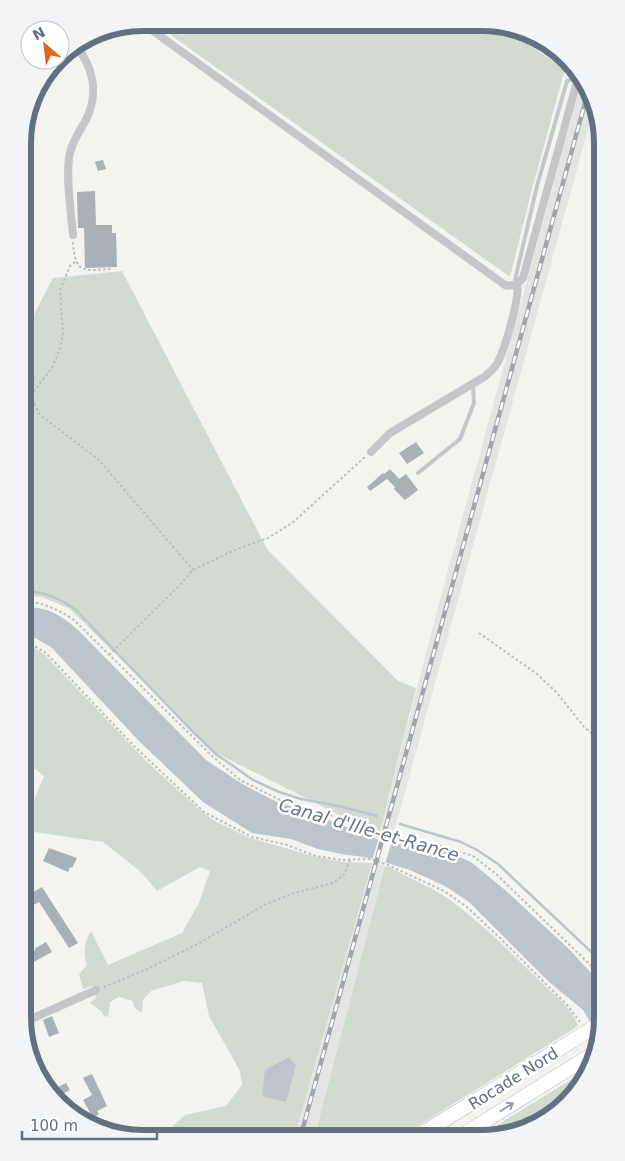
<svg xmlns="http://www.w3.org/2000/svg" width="625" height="1161" font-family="'DejaVu Sans',sans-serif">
<rect width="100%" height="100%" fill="#f3f4ef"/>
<path fill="#e4e5e3" d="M581 83 595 104 392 839 379 835 443 588Z
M372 863 385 866 315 1135H295Z"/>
<path fill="#d3dbd1" d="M154 23 505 25 519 32 536 49 565 69 531 193 510 277Z
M122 271 267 549 398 681 416 688 379 835 214 752 70 609 42 597 26 595 25 332 53 278Z
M26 645 34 647 45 655 148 763 199 809 213 820 250 838 314 856 343 862 372 863 295 1135 129 1137H161L185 1115 226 1106 242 1085 240 1071 209 1016 202 983 184 981 151 991 143 1000 142 1012H140L134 1007 133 1001 119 997 110 1002 108 1017 104 1016 101 1011 90 1003 96 998 93 986 83 989 79 974 87 965C83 953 84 942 91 931L108 965 182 933 199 903 210 871 200 867 157 891 142 873 103 842 28 831 27 817 44 776 27 763Z
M385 866 390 867C409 879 431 886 450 900 484 925 514 956 544 985 556 997 573 1009 578 1026L405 1134 315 1135Z
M585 1071 577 1091 520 1132 484 1133Z"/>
<path fill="#bcc5cb" d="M26 607C48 607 62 616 78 630L206 760 244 785 277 802 312 813 373 838 395 844 426 845 446 851 471 862 505 890 569 949 602 985V1025L598 1035 583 1010 548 981 469 902 445 886 410 870 371 858 341 854 318 849 291 839 252 833 203 802 139 741 51 647 35 638 26 636Z
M289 1057 296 1065 286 1102 262 1096 265 1070Z"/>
<path fill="#f3f4ef" d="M379 837 392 841 385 864 372 861Z"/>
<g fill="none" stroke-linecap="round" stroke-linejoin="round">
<path stroke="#bcc5cb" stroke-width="2.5" d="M26 591C44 591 62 600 76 610L191 730 217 755 229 763 253 780 279 792 301 799 343 807 377 816
M400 824 461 842 477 850 498 864 602 962"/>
</g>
<path fill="#a9b0b6" d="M103 160 106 169 98 171 95 162Z
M95 191 96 225H112V233H116L117 267 85 268 84 228H78L77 192Z
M416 442 424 453 407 464 399 453Z
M390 469 399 479 406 474 418 490 405 500 394 489 395 487 387 479 370 491 367 487 383 473 384 474Z
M49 848 77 858 72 868 70 867 68 872 43 861Z
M42 887 78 943 69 948 39 902 28 908V895Z
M46 942 52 952 28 965V955L36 950 34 949Z
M52 1016 59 1033 49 1037 43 1020Z
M92 1074 107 1106 97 1111 99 1114 93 1118 83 1100 92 1095 83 1078Z
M66 1083 70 1090 56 1097 52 1090Z"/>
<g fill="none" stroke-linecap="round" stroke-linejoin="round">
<g stroke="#b4b6ba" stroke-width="15">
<path id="trunk" d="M423 1133 564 1046
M466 1133 591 1055"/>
</g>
<path stroke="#bbbdbf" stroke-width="2" stroke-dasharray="2.5 2.5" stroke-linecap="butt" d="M534 39 552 55 569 65
M73 242C75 276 85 270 113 269
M75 262 70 266 60 290 63 334 60 349 52 368 34 391 32 398 40 415 99 460 193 570
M26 601C44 603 59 610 74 620L211 755 240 780 280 800 352 822 378 837 395 841 432 843 473 856 496 874 602 976
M479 633 537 674 557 693 584 727 600 740
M26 643 33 645 46 653 134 746 204 812 252 837 287 845 316 856 342 860 371 859 388 865 444 891 467 907 499 937 568 1006 580 1022
M109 655 178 587 193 570 237 549 268 538 292 523 365 457
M104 987 147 969 196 945 266 904 295 893 333 883 344 875 350 860"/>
<path stroke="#c4c6ca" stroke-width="4" d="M517 283 515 280 537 186 567 81 578 78
M418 473 460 439 474 403 473 385"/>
<path stroke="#c4c6ca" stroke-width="8" d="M142 23 505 285C513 287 518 284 523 278L578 78
M73 235C71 210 66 183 69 158 71 144 79 132 86 120 99 93 94 69 76 45
M371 452 390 433 484 377C490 372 495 368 498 362 505 348 520 298 517 284
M29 1020 96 990"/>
<use href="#trunk" stroke="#fff" stroke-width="14"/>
<g stroke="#a1a6ad" stroke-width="4.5">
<path id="rail" d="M301 1135 588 92"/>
</g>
<use href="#rail" stroke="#fff" stroke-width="2.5" stroke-dasharray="8" stroke-linecap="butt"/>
<g stroke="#b4b6ba" stroke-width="15" stroke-linecap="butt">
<path id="trunk-bridge" d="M564 1046 602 1022"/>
</g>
<use href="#trunk-bridge" stroke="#fff" stroke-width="14"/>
</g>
<defs><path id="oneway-shaft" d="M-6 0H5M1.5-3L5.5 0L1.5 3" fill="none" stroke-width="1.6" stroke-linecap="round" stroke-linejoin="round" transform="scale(1.25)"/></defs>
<use stroke="#919ba7" href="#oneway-shaft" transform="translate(507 1107) rotate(-32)"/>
<g text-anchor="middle" stroke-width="5" stroke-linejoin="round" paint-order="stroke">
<g font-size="16" fill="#627081" stroke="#fff">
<text transform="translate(513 1078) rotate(-32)" y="6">Rocade Nord</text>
</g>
<g font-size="18" font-style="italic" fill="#637885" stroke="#fff">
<text transform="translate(369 830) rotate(16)" y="6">Canal d'Ille-et-Rance</text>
</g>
</g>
<path d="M0 0H625V1161H0ZM143 31H482A112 112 0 0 1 594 143V1018A112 112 0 0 1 482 1130H143A112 112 0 0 1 31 1018V143A112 112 0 0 1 143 31Z" fill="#f2f4f5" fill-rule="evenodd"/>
<path fill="none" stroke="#627081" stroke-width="6" d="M143 31H482A112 112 0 0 1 594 143V1018A112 112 0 0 1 482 1130H143A112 112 0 0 1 31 1018V143A112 112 0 0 1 143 31Z"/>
<g transform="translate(45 45) rotate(332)"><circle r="24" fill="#ffffff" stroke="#c0c6cd"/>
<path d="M0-4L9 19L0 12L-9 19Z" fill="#e4641f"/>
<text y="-8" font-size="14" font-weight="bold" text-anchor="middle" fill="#627081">N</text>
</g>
<path d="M22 1131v8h135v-8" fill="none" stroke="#627081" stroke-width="2.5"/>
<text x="30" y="1131" font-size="15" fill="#627081" stroke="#ffffff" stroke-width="4" paint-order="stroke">100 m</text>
</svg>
